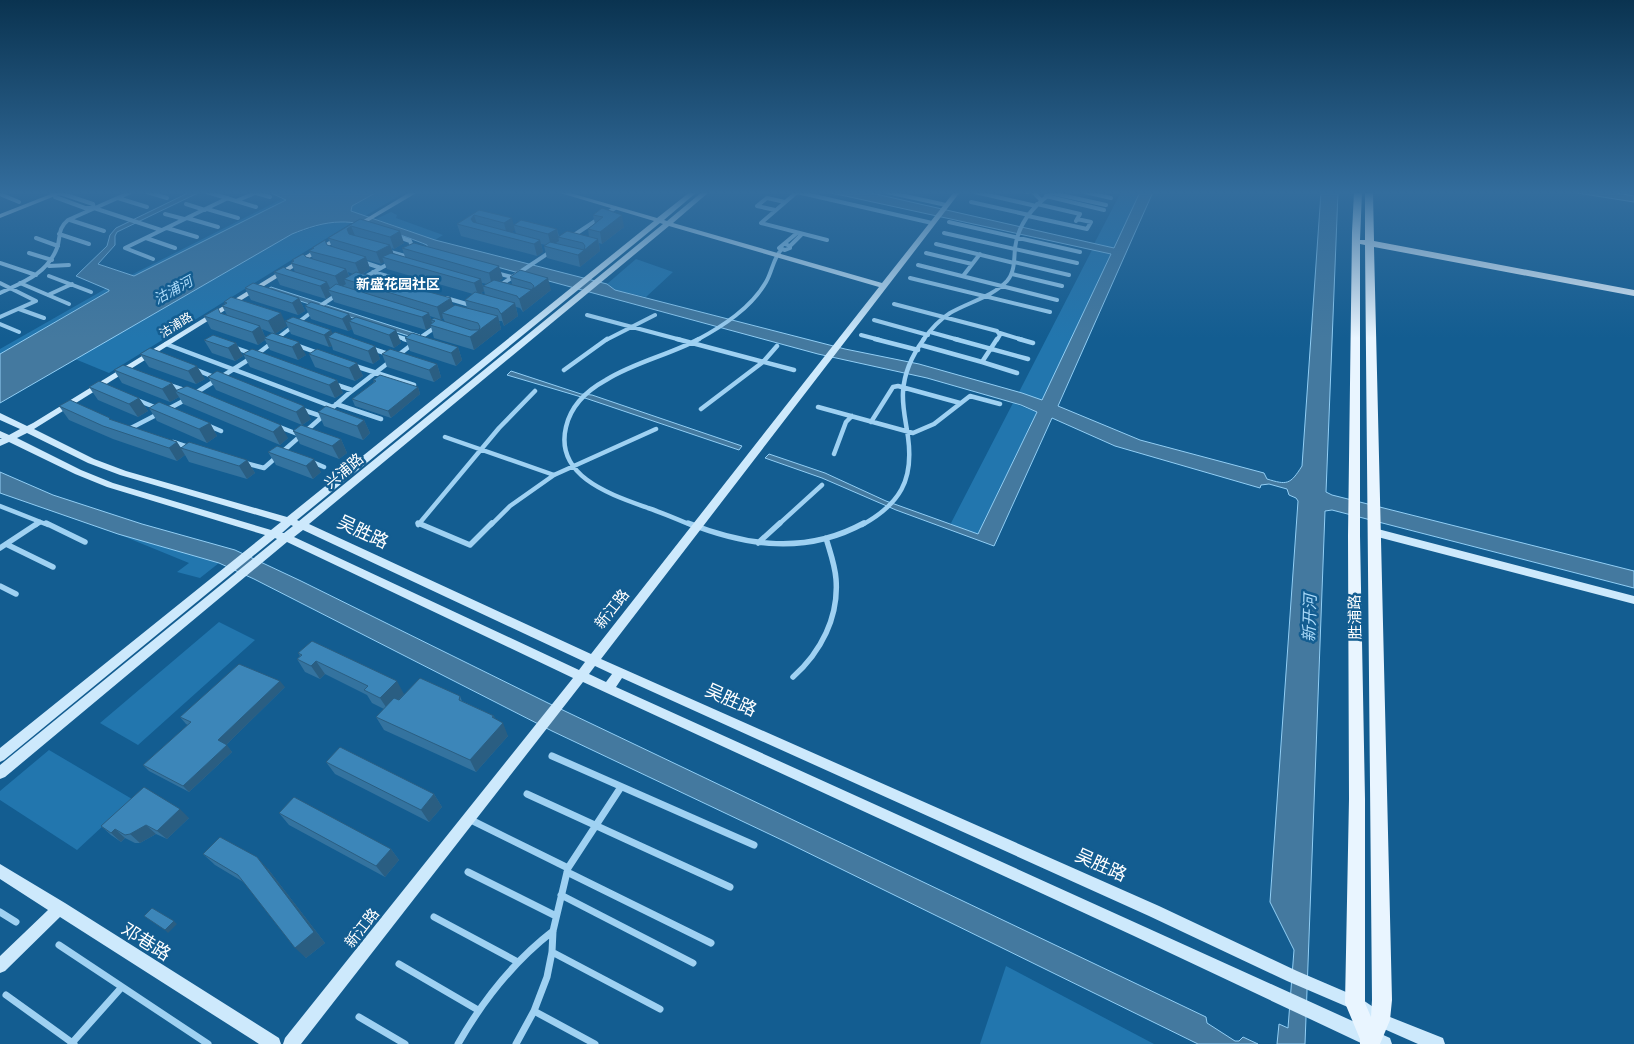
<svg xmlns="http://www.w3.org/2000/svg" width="1634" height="1044" font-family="'Archivo Narrow','Noto Sans SC',sans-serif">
<rect width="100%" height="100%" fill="#135d91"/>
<path fill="#2276ae" d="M377 192H406L365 216 351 211 352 206Z
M1121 192H1140L1114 249 1094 244Z
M284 198 286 200 134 276H129Z
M391 212 397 215 396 218 443 235 435 240 376 219Z
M342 222H353L109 373 75 359 292 234 328 223Z
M1092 250 1111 254 1043 401 1019 392Z
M636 259 673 272 646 297 615 290 607 284Z
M107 288 109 291 0 354V349Z
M1013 403 1037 412 978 534 950 525Z
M118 534 219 563 200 578 177 572 189 563Z
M219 622 255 640 138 745 100 723Z
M49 750 132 799 77 850 0 800V791Z
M1006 966 1154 1044H980Z"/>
<path fill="#44799f" stroke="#91cef5" d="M190 192H200L117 232 115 236V245L98 264 134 276 286 200 269 192H377L352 206 351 211 435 240 607 284 615 290 845 349 919 364 1022 393 1042 400 1111 254 827 192H867L1114 248 1140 192H1153L1058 406 1140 440 1264 473 1267 479C1287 485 1290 485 1302 466L1321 192H1338L1326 492 1332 495 1634 571V588L1332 510 1325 511 1305 1044H1277L1279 1024 1288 1028 1294 950 1270 902 1298 501 1296 498 1289 495 1287 489 1269 484 1261 485 1260 488 1115 446 1052 418 994 546 896 510 822 478 765 458 769 454 825 473 886 501 978 534 1037 412 1021 405 927 378 818 354 427 248V245C405 236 363 221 341 222 324 222 307 228 292 234L0 403V354L109 291V290L76 276 107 246 110 235 116 228Z
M1571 192H1611L1634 196V202Z
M271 287 420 335 415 338 266 290Z
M511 371 581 394 592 395 742 446 739 450 588 399 507 375Z
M0 472 53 495 142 524 235 550 301 581 548 703 1206 1017 1207 1023 1235 1041H1239L1243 1037 1258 1044H1198L784 841 552 731 254 579 219 563 118 534 0 493Z"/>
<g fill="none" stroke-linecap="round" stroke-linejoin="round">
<path stroke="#9fd1f2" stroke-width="4" d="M50 192 63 194 93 204 94 208
M147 192 167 198
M207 192 256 207
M253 192 270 197
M797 192 932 223
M797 192 761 223 827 240
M887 192 946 205
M975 192 1036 206
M1025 192H1028
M1033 192 1041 200
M1085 192 1111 198
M1052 193 1106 205
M0 194 19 202
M56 194 55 197 85 208H94L161 230
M1046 196 1104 210
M118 198 147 207
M236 201 255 193
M971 202 1029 215
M186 204 205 210
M1037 204 1080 214 1076 221
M207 209 238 218
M775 210 757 206 767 198 785 202
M165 214 184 219
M1028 216 1087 229 1091 222 1077 219
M187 218 218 227
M70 220 104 231
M949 222 1080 252
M167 228 197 237
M944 233 1077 263
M59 234 89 244
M396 236 410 241 413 249
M571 237 615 208
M36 238 58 246
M146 238 175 248
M785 244 790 246V248L785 250 779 248 797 233
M936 244 1014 263
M790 246 802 234
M387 251 405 256
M29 253 52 260
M926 253 972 264
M153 259 125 248 228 198
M363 262 381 268
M1014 262 1069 275
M0 263 36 275
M918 265 1057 300
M49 266 69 265
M373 272 411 283 402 289
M496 273 512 277
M1012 274 1062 286
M49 276 91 292
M963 276 980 254
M363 278 390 263
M910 278 1050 312
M0 283 36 301 0 317
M20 283 69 304
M499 286 550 252
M0 293C23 282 47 274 57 248 61 237 57 229 68 220L131 192
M48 295 72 284
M446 298 470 305
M894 304 997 331 1000 335 997 340
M19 309 44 318
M587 315 681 340
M874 320 928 335
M0 324 19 332
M930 332 959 340
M1000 333 1023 340
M393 335 408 340
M861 335 880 340
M275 340 317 308 353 284
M417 340 437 326
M606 340 655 315
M697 340C723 326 751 308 766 282 772 272 773 259 781 250
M923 340C931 329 939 320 950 313 969 302 992 297 1007 281 1015 272 1014 259 1015 248 1018 224 1034 205 1053 192"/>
<path stroke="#9fd1f2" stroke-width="4.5" d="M404 339 411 341
M677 339 794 370
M875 339 918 350
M955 339 1028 359
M997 339 982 362 1017 373
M1019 339 1033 343
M166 344 333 407
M296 345 318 353
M921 345 982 362
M233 347 253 354
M373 349 391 355
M352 365 414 385
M194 369 214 377
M564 370 607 339
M334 384 352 390
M169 385 187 391
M194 394 256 355 277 339
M137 400 157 408
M336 404 381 419
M818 407 913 433 934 424 970 396 1000 404
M168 409 187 399
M701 409 763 362 777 346
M303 410 321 416
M871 422 893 387 898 386 960 403
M207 425 221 431
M277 426 300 435
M131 428 158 414
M445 437 554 475
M173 442 191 448
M834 454 846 422 852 416
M310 461 324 467
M245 463 264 468 348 394 419 339
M0 506 48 525
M36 525 40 522
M418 525 499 428 535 391
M491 525 510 506 554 475 656 429
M691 525C677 519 663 513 648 508 612 495 554 477 566 427 571 405 586 391 606 380 635 362 669 355 699 339
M778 525 822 485
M862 525C900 504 914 480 908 437 906 422 902 407 903 392 904 373 913 354 924 339"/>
<path stroke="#9fd1f2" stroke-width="5.5" d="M46 523 85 542
M418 523 470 545 492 523
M688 523C746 546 806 555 864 523
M758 543 780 523
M6 544 53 567
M0 548 38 523
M0 586 16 594
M793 677C821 652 839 617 836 579 835 565 830 552 826 538"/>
<path stroke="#9fd1f2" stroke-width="7" d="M552 756 754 845
M527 794 730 887
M469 819 568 868
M468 872 556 916
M567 872 711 943
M561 895 693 963
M0 912 16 922
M434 917 516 961
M59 945 208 1044
M552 952 660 1009
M399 964 478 1010
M6 995 74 1044
M534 1011 595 1044
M359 1017 405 1044
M71 1044 121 988
M458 1044C483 1000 513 962 553 931
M516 1044 534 1011 547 977 552 952 553 931 568 868 621 787"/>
<path fill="#cde9fc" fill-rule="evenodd" d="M56 192H65L0 218V214Z
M410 192H418L357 228 352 227Z
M557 192H567L657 218 690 192H697L664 220 667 221 702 192H709L673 223 882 283 954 192H960L601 659 1159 906 1297 971 1360 998 1385 1015 1443 1038 1445 1044H1418L1375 1025 1350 1008 1287 981 1149 916 622 678 616 687 1390 1038 1392 1044H1363L1134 936 583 682 301 1044H283L285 1038 573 678 287 542 5 777 0 779V765L277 539 275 538 4 760 0 762V748L265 535 107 487 75 474 9 442 0 446V439L2 438H0V431L9 435 20 429 0 420V413L27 426 33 423 339 235H343V237L34 429 94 459 126 471 287 517 654 221ZM660 223 663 224 299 521 297 520ZM669 226 879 287 591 654 309 524ZM27 433 88 463 120 475 281 522 271 530 113 483 81 470 17 438ZM291 525 293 526 284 533H282ZM303 530 585 662 579 670 294 537ZM595 666 612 674 606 682 589 674Z
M1374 528 1634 596V604L1370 535 1369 532 1370 529Z
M0 864 65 903 279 1038 281 1044H259L60 917 5 971 0 973V956L48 910 0 879Z"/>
<path fill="#e9f5ff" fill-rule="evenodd" d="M1354 192H1362L1360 240H1365V192H1373L1374 241 1634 290V296L1374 247 1392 1000 1390 1020 1380 1044H1360V1039L1345 1003 1349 799 1348 536 1352 232ZM1360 244 1365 245 1372 1000 1371 1017 1365 1003V799L1360 536Z"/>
</g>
<path fill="#34739f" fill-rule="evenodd" d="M602 208 624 227 602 244 599 243 600 251 580 267 547 258 544 246 546 245 541 244 543 252 537 256 461 236 457 224 479 210 514 225 557 229 559 236 589 237 588 229 595 224 593 215ZM515 230 516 234 511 232Z
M360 219 404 243 394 249 392 248 393 253 405 257 402 248 414 243 503 278 499 281 512 284 510 277 520 270 551 290 523 312 520 308 516 307 518 316 504 326 502 321H499L501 329 474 350 434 338 431 327 426 330 334 302 331 295 326 299 280 285 274 272 286 269 295 272 291 263 293 261 292 260 306 257 313 259 309 251 313 249 312 248 327 245 332 247 328 238ZM367 260 381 264 384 262 387 269 473 294 465 300 467 308 453 306 363 274 370 269ZM348 272 353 274 349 276ZM482 283 487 284 483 286 485 295 481 293 484 291ZM430 316 441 320 443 318 445 322 431 320Z
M245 288 299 298 305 311 298 315 251 300Z
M224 302 287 326 275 334 306 355 298 360 270 350 265 340 258 345 211 329 204 316 220 313 227 315 222 306 225 304ZM262 329 272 333 265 337Z
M305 306 349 314 352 320 396 330 401 343 394 348 354 334 352 329 348 331 311 319Z
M285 321 333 334 375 346 380 359 373 364 333 350 332 346 329 347 291 334Z
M405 338 458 347 462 360 456 366 410 351Z
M204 340 236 343 243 356 235 361 212 353Z
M150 348 205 379 196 384 149 367 140 354Z
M243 354 337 380 343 393 335 398 250 367Z
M309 354 357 363 363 376 355 381 315 367Z
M382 354 437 364 441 377 434 382 387 367Z
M114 370 177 390 288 438 280 445 183 404 179 397 170 402 122 383Z
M217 371 311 419 302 425 216 390 208 377Z
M373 380 418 387 420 394 391 418 355 406 352 399 374 382Z
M89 387 139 398 148 411 138 417 98 400Z
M59 406 112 420 177 442 181 448 247 460 255 473 247 479 189 462 185 455 177 461 113 439 69 420Z
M149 408 210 423 217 436 207 443 157 421Z
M318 412 364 420 370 433 363 440 324 426Z
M293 431 341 439 347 453 339 459 300 444Z
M277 446 321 472 313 479 276 465 268 452Z
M298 653 404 694 398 700H399L460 696 462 701 494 716 495 719 508 736 476 772 384 730 376 717 384 709 372 703 367 695 325 674 320 679 305 672 297 659 300 656Z
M285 687 226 745 232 752 189 792 149 771 143 765 188 725 186 724 180 717Z
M326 762 434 794 442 807 429 822 335 774Z
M279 813 391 849 399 860 385 877 289 825Z
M189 818 167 839 156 834 140 843H135L125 838 121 842 111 835 101 826Z
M203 854 268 869 325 943 306 958 245 883 215 865Z"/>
<path fill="#2a5e82" d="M474 215 478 227 476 229 471 219Z
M622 215 624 227 602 244 600 232Z
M512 218 515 230 507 235 504 223Z
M351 226 356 238 352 241 347 229Z
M557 229 559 241 551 246 548 234Z
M400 231 404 243 394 249 390 237Z
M598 239 600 251 580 267 578 255Z
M540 240 543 252 537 256 534 244Z
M390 245 395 257H382L384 262 381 264 376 252Z
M366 257 370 269 360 275 355 263Z
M499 266 503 278 492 286 489 273Z
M346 269 351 281 344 279 346 284 340 288 335 276Z
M548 278 551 290 523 312 519 299Z
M481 279 484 291 478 295 474 283Z
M327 282 331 290H328L331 295 326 299 320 286Z
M299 298 305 311 298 315 292 303Z
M451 298 455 311 442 313 443 318 441 320 437 307Z
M515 303 518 316 504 326 501 314Z
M281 313 287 326 275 334 268 321Z
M429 313 433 326 430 325 431 327 426 330 422 317Z
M349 314 353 323 349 321 352 329 348 331 342 319Z
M498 316 501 329 474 350 470 337Z
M260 326 266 338H264L265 340 258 345 252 332Z
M331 330 336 340 328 337 332 346 329 347 324 335Z
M396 330 401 343 394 348 389 335Z
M299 342 306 355 298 360 292 347Z
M236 343 243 356 235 361 228 348Z
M375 346 380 359 373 364 368 351Z
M458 347 462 360 456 366 451 353Z
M357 363 363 376 355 381 349 368Z
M437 364 441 377 434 382 429 370Z
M197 366 205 379 196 384 188 371Z
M337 380 343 393 335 398 329 385Z
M172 383 178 392 175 391 179 397 170 402 162 389Z
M418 387 420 394 391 418 388 411Z
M139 398 148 411 138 417 129 404Z
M304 406 311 419 302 425 296 412Z
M364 420 370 433 363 440 357 426Z
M210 423 217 436 207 443 199 429Z
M281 425 288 438 280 445 273 432Z
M341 439 347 453 339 459 332 446Z
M177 442 185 455 177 461 169 448Z
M314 459 321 472 313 479 306 466Z
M247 460 255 473 247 479 239 466Z
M316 661 325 674 320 679 311 666Z
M280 681 285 687 224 747 218 740Z
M397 681 404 694 388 710 380 698Z
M494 716 499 727 503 723 508 736 476 772 470 760Z
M227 745 232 752 189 792 183 786Z
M434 794 442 807 429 822 421 810Z
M180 809 189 818 167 839 157 831Z
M146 825 156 834 140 843 130 834Z
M115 829 125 838 121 842 111 833Z
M391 849 399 860 385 877 376 866Z
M257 857 268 869 325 943 306 958 295 948Z
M174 921 177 924 168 933 165 930Z"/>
<path fill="#3c86b9" stroke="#2a5e82" d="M602 208 622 215 600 232 588 229 603 217 593 215Z
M479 210 512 218 504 223 474 215 471 219 473 222 540 240 534 244 457 224Z
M360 219 400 231 390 237 351 226 347 229 349 234 390 245 376 252 328 238Z
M521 220 557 229 548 234 514 225Z
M567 231 598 239 578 255 544 246 550 242 584 250 585 246 583 243 558 237Z
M325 240 327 245 366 257 355 263 309 251 314 248H312Z
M414 243 499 266 489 273 402 248Z
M391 253 481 279 474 283 382 257Z
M303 254 306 257 346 269 335 276 291 263 294 261 292 260Z
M284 267 286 269 327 282 320 286 274 272Z
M520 270 548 278 519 299 517 296 483 286 494 280 532 290 534 286 531 283 510 277Z
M356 272 451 298 437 307 344 279Z
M253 283 299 298 292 303 245 288Z
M336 284 429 313 422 317 328 290Z
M475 292 515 303 501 314 498 309 465 300Z
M231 297 281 313 268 321 222 306 227 303 224 302Z
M311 302 349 314 342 319 305 306Z
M455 305 498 316 470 337 430 325 435 321 431 320 434 318 471 330H479L480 327 478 323 442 313Z
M218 308 220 313 260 326 252 332 204 316Z
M293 317 331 330 324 335 285 321Z
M356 317 396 330 389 335 349 321Z
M335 332 375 346 368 351 328 337Z
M272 333 299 342 292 347 264 338Z
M412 333 458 347 451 353 405 338Z
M213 335 236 343 228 348 204 340Z
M150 348 197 366 188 371 140 354Z
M252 349 337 380 329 385 243 354Z
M317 349 357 363 349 368 309 354Z
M390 349 437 364 429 370 382 354Z
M123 365 172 383 162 389 114 370Z
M217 371 304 406 296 412 208 377Z
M380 375 418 387 388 411 352 399 376 381 373 380Z
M99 381 139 398 129 404 89 387Z
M187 386 281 425 273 432 175 391Z
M70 400 110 418 109 419 177 442 169 448 103 426 59 406Z
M159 402 210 423 199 429 149 408Z
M326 406 364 420 357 426 318 412Z
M301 425 341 439 332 446 293 431Z
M189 442 247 460 239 466 181 448Z
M277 446 314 459 306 466 268 452Z
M312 641 397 681 380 698 364 690 368 686 316 661 311 666 297 659 302 655 298 653Z
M239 664 280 681 218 740 227 745 183 786 143 765 191 722 180 717Z
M420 678 460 696 459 700 494 716 492 717 503 723 470 760 376 717 394 698 399 700Z
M340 747 434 794 421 810 326 762Z
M144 787 180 809 157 831 146 825 130 834 125 835 115 829 111 833 101 826Z
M294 797 391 849 376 866 279 813Z
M220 837 257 857 314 932 295 948 238 875 203 854Z
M152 908 174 921 165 930 144 916Z"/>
<linearGradient id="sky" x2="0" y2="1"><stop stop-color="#0a3350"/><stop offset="0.57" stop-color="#336d9d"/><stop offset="1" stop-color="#336d9d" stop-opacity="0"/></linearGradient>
<rect width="1634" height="338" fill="url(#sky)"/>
<g text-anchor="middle" stroke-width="5" stroke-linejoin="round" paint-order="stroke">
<g font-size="12" fill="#fff" stroke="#135d91">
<text transform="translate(176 325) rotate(-32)" y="4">沽浦路</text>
</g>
<g font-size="14" font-weight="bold" fill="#fff" stroke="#135d91">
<text x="398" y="289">新盛花园社区</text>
</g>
<g font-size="14" font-style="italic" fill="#abdaf9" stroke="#135d91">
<text transform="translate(173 290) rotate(-29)" y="5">沽浦河</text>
</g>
<g font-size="15" fill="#fff" stroke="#135d91">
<text transform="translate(344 471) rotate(-40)" y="5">兴浦路</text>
<text transform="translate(612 609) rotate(-52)" y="5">新江路</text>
<text transform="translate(1355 617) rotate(-91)" y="5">胜浦路</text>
<text transform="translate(362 928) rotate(-52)" y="5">新江路</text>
</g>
<g font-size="16" font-style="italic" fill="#abdaf9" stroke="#135d91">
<text transform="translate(1309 618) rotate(-88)" y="6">新开河</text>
</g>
<g font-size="18" fill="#fff" stroke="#135d91">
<text transform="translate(363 532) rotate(25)" y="6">吴胜路</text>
<text transform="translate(731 700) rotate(24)" y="6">吴胜路</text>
<text transform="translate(1101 865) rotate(24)" y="6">吴胜路</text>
<text transform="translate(146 942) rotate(32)" y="6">邓巷路</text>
</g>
</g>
</svg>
